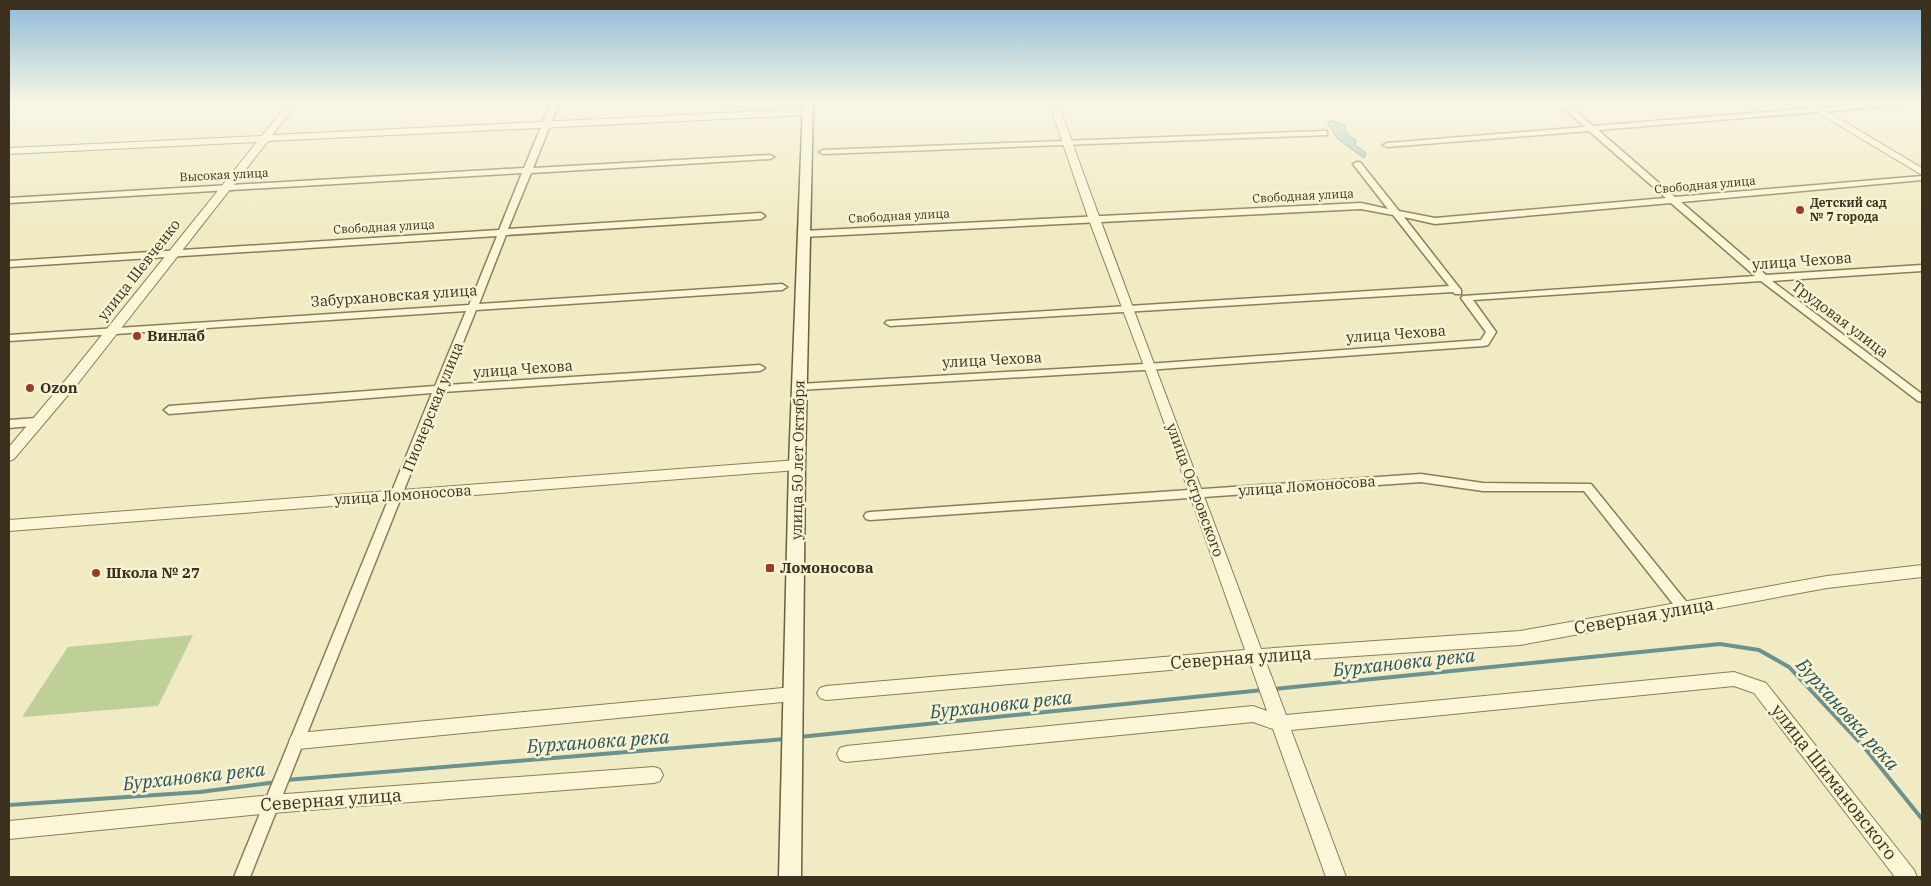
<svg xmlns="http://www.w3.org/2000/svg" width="1931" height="886" font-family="'IBM Plex Serif',serif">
<rect width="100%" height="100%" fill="#f0ebc3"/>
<path fill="#becf97" d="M193 635 158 706 22 717 68 647Z"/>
<path fill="#a6c3c0" stroke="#6c928f" d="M1333 121 1344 125 1348 135 1356 140 1355 145 1366 153 1364 158 1338 139 1327 122Z"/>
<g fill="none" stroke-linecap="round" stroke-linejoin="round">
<path stroke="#6c928f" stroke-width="4" d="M1274 689 1720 644 1759 650 1789 667 1864 747 1922 819
M799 737 1263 690
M286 780 785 739
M9 805 200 792 277 782"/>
<g stroke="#8b7d59" stroke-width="3">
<path id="minor" d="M551 103H559L533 168 770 155 774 157 770 159 531 173 508 229 761 213 765 216 761 219 506 235 479 304 782 284 787 287 782 290 476 310 446 385 760 365 765 368 760 371 443 392 250 877H234L432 393 169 414 164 410 169 406 435 386 466 311 9 341V335L469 305 497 236 9 267V261L499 230 522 173 9 203V198L524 168Z
M1558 103H1566L1593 126 1878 103H1906L1902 105 1598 130 1675 197 1922 176V180L1681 202 1766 275 1922 265V271L1772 281 1922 394V402L1918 401 1761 281 1473 300 1496 332 1488 345 1484 346 1161 369 799 390 794 387 799 384 1161 363 1481 340 1486 332 1461 298 1463 296 1755 276 1671 203 1435 224 1404 217 1461 290V294H1455L1453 292 890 326 885 323 887 321 1449 286 1393 215 1361 209 803 237 799 234 803 231 1361 203 1388 209 1353 164 1357 162H1360L1399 211 1435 218 1666 198 1589 131 1387 147 1383 145 1387 143 1585 127Z
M1324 131H1327V135L823 154 819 152 823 150Z
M37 418 43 422 41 425 9 428V420Z
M1421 474 1483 483 1591 484 1693 610 1691 614 1686 615 1681 614 1584 491H1483L1421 482 870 520 866 519 864 516 866 513 870 512Z"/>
</g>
<g stroke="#8b7d59" stroke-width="2">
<path id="tertiary" d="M288 103H298L272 135 807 109 812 112 807 115 268 141 79 382 14 459 9 461V447L69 376 257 142 9 154V148L262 136Z
M1049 103H1058C1123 286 1194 467 1261 649L1520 631 1827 576 1922 565V577L1827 588 1520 645 1266 662 1286 715 1734 672 1766 683 1914 870 1917 877H1895L1754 693 1734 686 1291 730 1346 877H1326L1273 729 1253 722 846 762 840 760 837 754 840 748 846 746 1253 706 1267 711 1250 663 826 700 820 698 817 693 820 688 826 686 1245 650 1144 366 1089 220Z
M1802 103H1813L1922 168V175Z
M797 460 804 465 797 470 9 531V520Z
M793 687 799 689 802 694 799 699 793 701 298 749 292 747 289 741 292 735 298 733Z
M654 767 660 769 663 775 660 781 654 783 272 813 9 839V821L272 795Z"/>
</g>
<g stroke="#6d5e3c" stroke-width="3">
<path id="secondary" d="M803 103H813L805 465 801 877H779L789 465Z"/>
</g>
<use href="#minor" fill="#faf6d7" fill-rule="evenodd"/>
<use href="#tertiary" fill="#faf6d7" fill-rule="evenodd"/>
<use href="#secondary" fill="#faf6d7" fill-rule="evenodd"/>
</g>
<linearGradient id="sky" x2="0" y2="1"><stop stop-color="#8dbad8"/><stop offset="0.45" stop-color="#f8f6e4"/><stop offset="1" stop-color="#f8f6e4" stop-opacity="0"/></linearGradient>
<rect width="1931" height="227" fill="url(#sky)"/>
<g fill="#9d3c26" stroke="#f7f3d3" stroke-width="2">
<circle cx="1800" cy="210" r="5"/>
<circle cx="137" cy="336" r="5"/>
<circle cx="30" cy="388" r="5"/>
<rect x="765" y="563" width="10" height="10" rx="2.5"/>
<circle cx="96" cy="573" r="5"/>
</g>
<g text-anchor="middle" stroke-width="5" stroke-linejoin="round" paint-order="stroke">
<g font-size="12" fill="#3b311e" stroke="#f7f3d3">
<text transform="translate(224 175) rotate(-3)" y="4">Высокая улица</text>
<text transform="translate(1705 185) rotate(-5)" y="4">Свободная улица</text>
<text transform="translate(1303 196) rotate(-3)" y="4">Свободная улица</text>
<text transform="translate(899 216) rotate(-3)" y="4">Свободная улица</text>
<text transform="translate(384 227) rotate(-3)" y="4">Свободная улица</text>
</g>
<g font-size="12" font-weight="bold" fill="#3b311e" stroke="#f7f3d3" text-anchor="start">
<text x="1810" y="207">Детский сад<tspan x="1810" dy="14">№ 7 города</tspan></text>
</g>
<g font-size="15" fill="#3b311e" stroke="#f7f3d3">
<text transform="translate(1802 261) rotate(-4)" y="5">улица Чехова</text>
<text transform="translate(139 270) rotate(-52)" y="5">улица Шевченко</text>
<text transform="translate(394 296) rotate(-4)" y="5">Забурхановская улица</text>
<text transform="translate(1840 319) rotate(37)" y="5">Трудовая улица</text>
<text transform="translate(1396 334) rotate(-4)" y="5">улица Чехова</text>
<text transform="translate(992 360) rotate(-3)" y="5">улица Чехова</text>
<text transform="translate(523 369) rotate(-4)" y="5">улица Чехова</text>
<text transform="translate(433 407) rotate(-68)" y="5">Пионерская улица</text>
<text transform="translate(798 460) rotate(-89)" y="5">улица 50 лет Октября</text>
<text transform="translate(1307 486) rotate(-4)" y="5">улица Ломоносова</text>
<text transform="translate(1195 490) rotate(70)" y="5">улица Островского</text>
<text transform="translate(403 495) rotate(-4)" y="5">улица Ломоносова</text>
</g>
<g font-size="15" font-weight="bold" fill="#3b311e" stroke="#f7f3d3" text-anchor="start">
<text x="147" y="341">Винлаб</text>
<text x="40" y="393">Ozon</text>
<text x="780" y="573">Ломоносова</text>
<text x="106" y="578">Школа № 27</text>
</g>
<g font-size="18" fill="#3b311e" stroke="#f7f3d3">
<text transform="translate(1644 616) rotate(-10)" y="6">Северная улица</text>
<text transform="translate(1241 658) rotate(-4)" y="6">Северная улица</text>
<text transform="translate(1834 782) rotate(52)" y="6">улица Шимановского</text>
<text transform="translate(331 800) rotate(-4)" y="6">Северная улица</text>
</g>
<g font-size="19" font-style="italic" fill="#2c555b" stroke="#f7f3d3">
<text transform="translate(1404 662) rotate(-6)" y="7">Бурхановка река</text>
<text transform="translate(1001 704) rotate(-6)" y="7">Бурхановка река</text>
<text transform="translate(1848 714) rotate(48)" y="7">Бурхановка река</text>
<text transform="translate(598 741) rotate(-4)" y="7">Бурхановка река</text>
<text transform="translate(194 776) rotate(-6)" y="7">Бурхановка река</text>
</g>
</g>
<rect width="1931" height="886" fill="none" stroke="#3b311e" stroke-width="20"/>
</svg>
